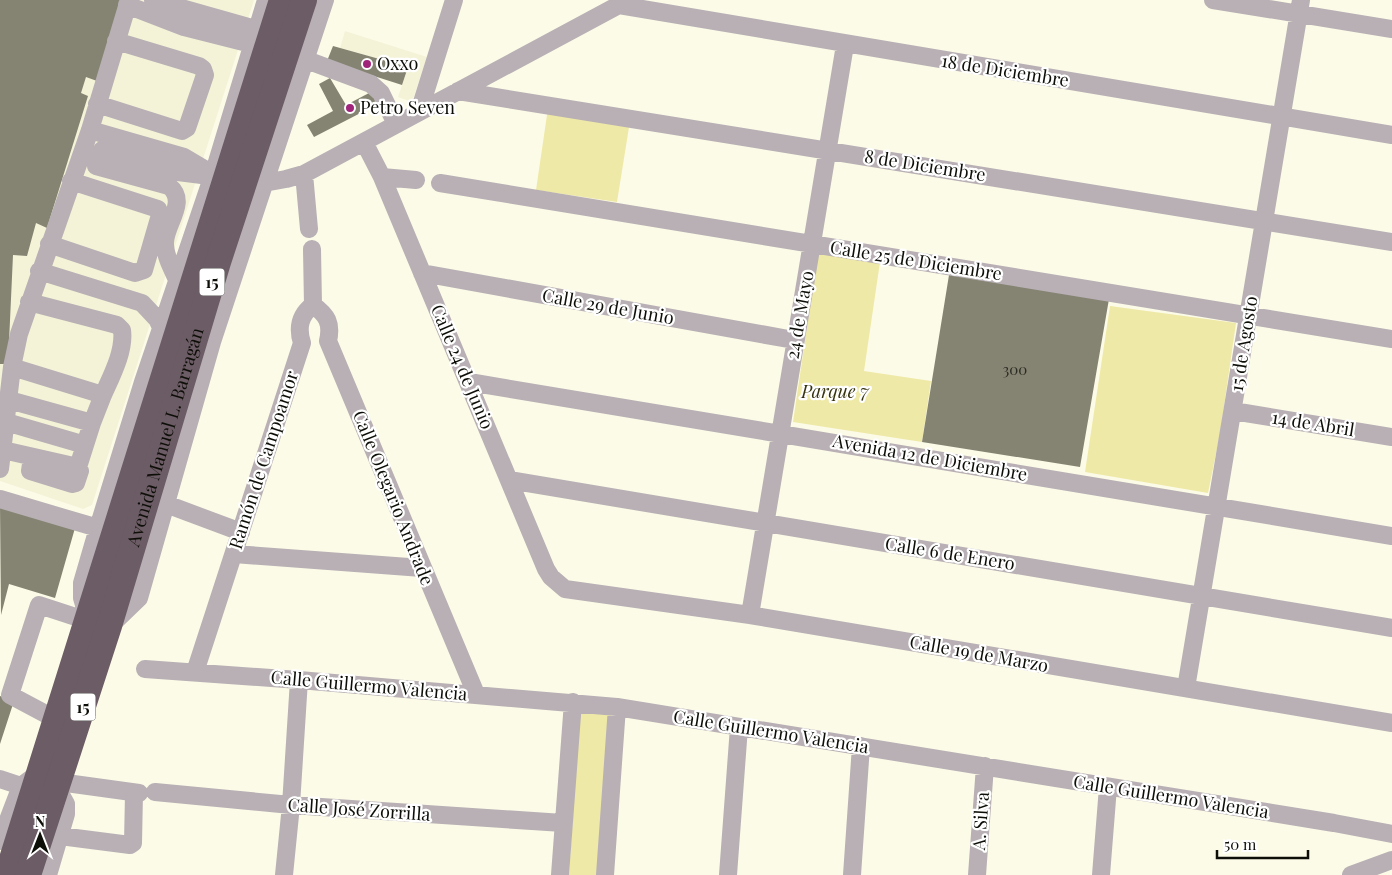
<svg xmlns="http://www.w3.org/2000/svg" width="1392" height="875" font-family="'Playfair Display',serif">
<rect width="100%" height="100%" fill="#fcfbe8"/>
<path fill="#f4f3d8" d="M0 0H254L92 505 83 509 0 481Z
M345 31 427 57 412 102 398 97 408 67 340 48Z"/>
<path fill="#efe9a7" d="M548 108 630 121 617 202 536 190Z
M818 253 880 262 864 371 931 381 922 442 793 422Z
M1110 306 1236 323 1220 434 1208 493 1085 472Z
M580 711 611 715 597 875H569Z"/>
<path fill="#858473" d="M0 0H124L97 81 86 77 81 93 88 96 47 228 36 223 27 256 13 255 8 364H0Z
M333 46 408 67 402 85 327 61Z
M330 78 346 105 371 92 378 104 314 137 307 125 333 111 319 84Z
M949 275 1109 299 1080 467 922 442Z
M0 505 75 528 55 598 9 584 1 615Z
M0 696 14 701 0 744Z"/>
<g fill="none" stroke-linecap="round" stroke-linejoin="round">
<path stroke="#b8b0b4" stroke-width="18" d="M153 0 256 29
M1213 0 1392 29
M127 5 184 27 263 47
M619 5 1392 135
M293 55 371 84 381 93 396 124
M458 91 1392 242
M97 104 182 131 187 128 205 75 203 69 199 66 116 41
M419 112 454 0
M90 130 184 157 211 173
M364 142 382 177 546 569 551 577 565 589 750 615 1392 723
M304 174 309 229
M382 177 416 180
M440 183 1392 339
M49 244 135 273 144 270 160 215 158 209 71 181
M39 271 142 303 157 319 165 336
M422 273 794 340
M178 282C173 270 165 257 165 244 164 225 189 202 169 186L96 166 102 150 178 172 264 183 286 179 304 174 628 0
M313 305C327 315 332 323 328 341L476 694
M12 367 103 395C111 377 125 351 122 330L117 325 29 302
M469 382 1392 536
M9 400 92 423 78 467
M1233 411 1392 437
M6 422 85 445
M92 423 103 395
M3 450 78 467 80 471 76 483 72 484 30 471 32 457
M0 469 12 367 19 334 90 130 129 0
M509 480 1392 628
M0 499 98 528
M166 504 241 532
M234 554 422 568
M87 615 82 598V583L98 528 143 382 213 175 266 0
M750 615 845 45
M110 626 139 598 212 342 325 0
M145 669 299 680 617 707 1334 823 1392 834
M195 672 302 343C297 327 300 315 313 305L312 249
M1186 688 1301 0
M57 720 10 695 39 605 88 621
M0 779 21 786
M59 782 139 793
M155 792 291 805 563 823
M60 836 130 845 133 843 134 793
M0 841 21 786 40 772
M48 875 66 814V804L57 788
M284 875 291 805 299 680
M560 875 573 702
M605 875 617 707
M728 875 739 727
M852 875 861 746
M977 875 985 766
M1101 875 1108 787
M1351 875 1392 860"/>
<g stroke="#6c5c65" stroke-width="26">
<path d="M7 875 282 0"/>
<path id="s1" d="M28 875 109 626 218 262 304 0"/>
</g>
</g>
<g fill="#9f247a" stroke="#fff" stroke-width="2">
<circle cx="367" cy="64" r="5"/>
<circle cx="350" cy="108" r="5"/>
</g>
<g text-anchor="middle" stroke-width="4.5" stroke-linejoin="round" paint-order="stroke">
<g font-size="15" fill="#2c2c23">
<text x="1015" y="375">300</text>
</g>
<g fill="#fff" stroke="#565652" stroke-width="1">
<rect x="199.5" y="268.5" width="25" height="27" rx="4"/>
<rect x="70.5" y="693.5" width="25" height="27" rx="4"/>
</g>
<g font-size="16" font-weight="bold" fill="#0e0e08">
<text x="212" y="288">15</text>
<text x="83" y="713">15</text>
</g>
<g font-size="18" fill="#0e0e08" stroke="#fff" text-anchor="start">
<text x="377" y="70">Oxxo</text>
<text x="360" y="114">Petro Seven</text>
</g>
<g font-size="18" fill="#0e0e08" stroke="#fff">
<text transform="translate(1005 71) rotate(9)" y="6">18 de Diciembre</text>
<text transform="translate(925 166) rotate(9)" y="6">8 de Diciembre</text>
<text transform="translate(916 261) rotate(9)" y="6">Calle 25 de Diciembre</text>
<text transform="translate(608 307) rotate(10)" y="6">Calle 29 de Junio</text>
<text transform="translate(800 315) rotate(-80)" y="6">24 de Mayo</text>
<text transform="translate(1244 344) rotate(-81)" y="6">15 de Agosto</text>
<text transform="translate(462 367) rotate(67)" y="6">Calle 24 de Junio</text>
<text transform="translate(1313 424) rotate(9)" y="6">14 de Abril</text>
<text dy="6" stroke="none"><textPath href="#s1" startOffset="459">Avenida Manuel L. Barragán</textPath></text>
<text transform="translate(930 458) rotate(10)" y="6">Avenida 12 de Diciembre</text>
<text transform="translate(264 460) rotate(-72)" y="6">Ramón de Campoamor</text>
<text transform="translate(393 498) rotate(68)" y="6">Calle Olegario Andrade</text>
<text transform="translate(950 554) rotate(9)" y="6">Calle 6 de Enero</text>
<text transform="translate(979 654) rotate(10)" y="6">Calle 19 de Marzo</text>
<text transform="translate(369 686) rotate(5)" y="6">Calle Guillermo Valencia</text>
<text transform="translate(771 732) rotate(9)" y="6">Calle Guillermo Valencia</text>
<text transform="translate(1171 797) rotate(9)" y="6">Calle Guillermo Valencia</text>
<text transform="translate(359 810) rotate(4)" y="6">Calle José Zorrilla</text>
<text transform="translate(981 821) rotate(-86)" y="6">A. Silva</text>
</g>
<g font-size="18" font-style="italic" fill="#36330f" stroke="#fff">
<text x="835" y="398">Parque 7</text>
</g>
</g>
<g transform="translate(40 835)" stroke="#ffffff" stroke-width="4" paint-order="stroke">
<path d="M0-4L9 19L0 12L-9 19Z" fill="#0e0e08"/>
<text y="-8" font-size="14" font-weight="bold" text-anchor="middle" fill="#0e0e08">N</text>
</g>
<path d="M1217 850v8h91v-8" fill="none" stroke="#0e0e08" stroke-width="2.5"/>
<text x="1224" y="850" font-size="15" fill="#0e0e08" stroke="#ffffff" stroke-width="4" paint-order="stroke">50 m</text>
</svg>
